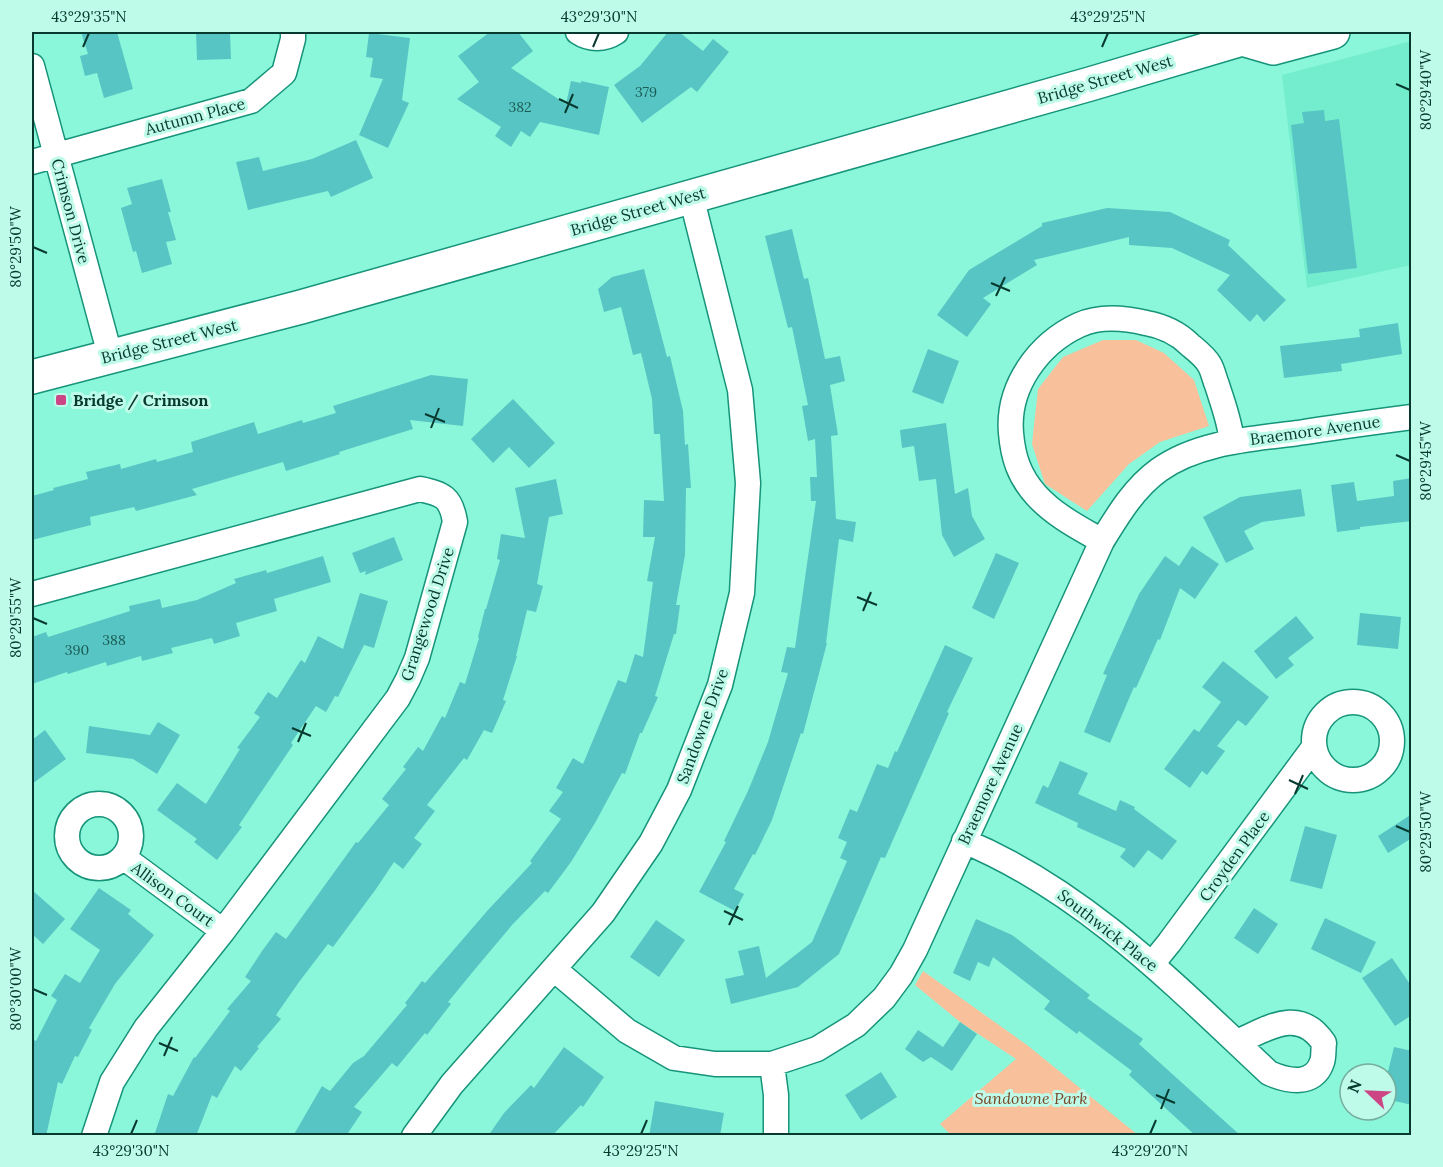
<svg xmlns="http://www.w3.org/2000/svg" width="1443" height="1167" font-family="Lora,serif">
<rect width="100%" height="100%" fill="#8bf7da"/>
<path fill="#74edce" d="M1411 41V265L1307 288 1282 75Z"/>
<path fill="#f9c09c" d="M1103 340H1136L1164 353 1194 380 1209 426 1160 442 1129 464 1087 511 1045 484 1032 444 1038 389 1063 357Z
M923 971 1027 1045 1138 1135H951L940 1124 1016 1059 960 1022 915 985Z"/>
<path fill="#57c5c4" d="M81 32H117L133 89 104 98 97 73 85 76 80 56 88 54Z
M196 32H230L231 59 197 60Z
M490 32H518L533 51 511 68 566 104 571 81 581 83V81L609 87 599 135 540 122 530 137 521 131 511 147 495 136 501 127 457 99 479 82 458 56Z
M668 32H679L703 51 713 39 729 52 697 92 691 87 642 123 614 85 640 66Z
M369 33 410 38 402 100 409 103 388 148 359 135 383 79 370 77 373 58 366 57Z
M1324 110 1325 121 1339 119 1357 268 1308 274 1291 125 1304 123 1302 112Z
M356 140 373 178 331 197 328 191 248 210 236 162 259 157 263 171 312 159Z
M162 179 171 212H168L176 240 166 242 172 264 142 273 136 251 133 252 121 208 132 204 127 188Z
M1107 208 1170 212 1230 240 1228 245 1286 300 1264 322 1257 314 1250 322 1217 290 1230 275 1172 248 1129 245V237L1034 260 1037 265 983 298 991 304 967 337 937 315 969 270 1042 226V223Z
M792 229 804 279 808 278 825 359 840 356 845 381 830 385 838 435 831 436 836 519 856 522 853 542 839 539 826 643H827L803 734 801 733 772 820 755 855 753 854 734 889 744 894 735 911 699 892 726 842 724 841 748 791 768 742 788 673 781 672 787 647 795 648 816 501H811L810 477H817L815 439 808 441 802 406 808 405 792 327 788 328 765 236Z
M644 269 667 357 670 356 683 411 685 445 688 444 691 488H686L685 555 676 605H680L676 634H674L655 696 658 697 642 733H640L625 774 622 773 595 823 571 862 548 893 545 891 512 925 476 968 448 1002 451 1004 427 1035 425 1033 397 1067 392 1063 354 1107 362 1112 346 1136H293L322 1086 330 1091 353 1063 364 1056 407 1005 405 1003 422 981 425 983 488 910 532 863 530 861 561 819 549 811 563 792 556 788 573 758 583 764 618 680 626 683 635 654 643 657 653 582 647 581 655 537H643L644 500 664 501 660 434H654L652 399 641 353 633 355 621 307 604 312 598 289 612 277Z
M1398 323 1402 354 1341 364 1342 371 1284 378 1280 346 1360 337 1359 329Z
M928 349 959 361 943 404 912 392Z
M431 375 468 379 463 426 410 420 413 429 339 452 340 454 286 471 283 462 192 489 197 495 136 511 134 507 90 517 91 525 32 540V496L54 490 53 488 88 479 86 472 120 464 121 469 156 459 157 462 193 452 191 442 254 422 258 434 302 420 303 423 336 413 333 406Z
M513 399 555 443 529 468 509 447 493 463 471 439Z
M946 423 955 494 968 488 972 516 985 539 954 557 942 535 936 479 919 481 914 446 902 448 900 430Z
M1412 478V521L1360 527V529L1337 532 1331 485 1354 482 1357 501 1394 496 1393 481Z
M556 479 563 514 549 517 537 584 543 586 536 612 527 610 516 656H517L503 700 506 701 492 733 484 730 467 760 464 758 427 805 435 811 414 838 422 844 403 869 394 862 376 889 333 947 328 944 299 982 276 1015 281 1019 257 1047 259 1048 241 1071 235 1066 217 1098 212 1095 196 1136H154L168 1094 173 1096 194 1057 195 1058 230 1011 227 1009 251 981 245 977 262 951 276 932 286 939 356 842 358 843 389 805 382 799 406 769 403 767 418 747 423 751 442 716 445 718 460 682 465 684 479 638 478 637 485 609H486L500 560 497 559 501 534 525 538 515 488Z
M1301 489 1305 516 1262 522 1244 531 1254 549 1226 563 1203 517 1240 497Z
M394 537 403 560 365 575 366 571 360 573 352 553Z
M1192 546 1219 564 1195 599 1180 588 1160 640 1158 639 1136 688 1134 687 1110 743 1084 732 1107 675 1103 674 1139 594 1165 556 1179 566Z
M996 553 1019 563 994 619 972 608Z
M323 556 331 582 274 599 277 611 236 623 240 636 214 644 212 638 171 648 173 653 142 661 141 656 107 666 106 662 68 674 67 672 32 684V637L46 632 48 637 130 611 129 606 160 599 162 608 197 600 236 583 234 579 266 570 267 573Z
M360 593 388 601 374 648 364 645 338 697 335 696 326 712 316 706 291 743 293 745 239 825 242 827 217 860 194 842 197 839 157 810 177 783 206 804 240 749 237 748 260 717 254 713 268 692 277 698 301 660 305 663 318 636 343 649Z
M1360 613 1401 617 1398 649 1357 645Z
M1296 616 1314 638 1288 658 1294 665 1276 679 1254 651Z
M945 645 973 658 947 712 949 713 885 858 881 857 839 954 798 987 731 1004 725 979 744 975 738 951 759 946 766 978 812 942 847 861 840 858 847 842 838 838 850 809 857 812 877 764 888 768 895 751 897 752Z
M1223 661 1269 697 1246 726 1238 720 1217 746 1225 751 1207 775 1202 771 1190 788 1164 769 1194 729 1199 732 1221 702 1202 687Z
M158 722 180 735 157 774 133 759 86 753 89 726 150 735Z
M45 730 66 759 32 784V740Z
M1060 761 1088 773 1078 794 1116 811 1120 800 1135 807 1134 809 1177 841 1162 860 1148 850 1134 868 1120 857 1126 849 1077 827 1078 823 1035 803 1043 785 1048 788Z
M1412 814V838L1388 853 1378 836Z
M1305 826 1337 835 1322 889 1290 881Z
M99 888 131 910 128 914 154 935 115 984 89 1028 92 1030 78 1057 75 1056 62 1084 58 1082 46 1136H32V1039L36 1041 57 1000 51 996 65 974 80 983 100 950 70 929Z
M32 890 65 919 43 944 32 934Z
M1254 908 1278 924 1258 954 1234 938Z
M1325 918 1376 942 1361 973 1311 949Z
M976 919 1012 935 1090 995 1087 998 1143 1039 1139 1044 1241 1136H1196L1129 1075 1132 1071 1079 1031 1077 1034 1044 1009 1050 1001 993 957 989 967 978 962 970 981 953 973Z
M656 920 685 940 659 977 630 957Z
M1392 958 1412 987V1015L1395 1026 1362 978Z
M960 1022 977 1034 952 1071 931 1057 923 1062 905 1049 918 1030 943 1047Z
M564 1047 604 1077 583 1107 581 1105 552 1136H488L504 1113 531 1085 534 1088Z
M1394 1047 1412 1051V1105L1386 1099V1080Z
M881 1072 897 1097 861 1120 845 1095Z
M655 1101 724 1113 720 1136H649Z"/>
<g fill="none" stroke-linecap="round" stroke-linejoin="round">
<g stroke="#16947a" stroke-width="27">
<path id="minor" d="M578 32C590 40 604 40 616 32
M32 66 110 355
M32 162 251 101 284 73 293 39V32
M1102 541C1079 528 1054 515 1036 495 1019 476 1013 457 1011 433 1007 387 1038 344 1079 325 1099 316 1125 318 1146 323 1163 326 1177 332 1190 345 1196 350 1205 357 1209 364 1213 370 1214 378 1217 385 1223 404 1230 422 1232 442
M32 594 420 489C443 494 451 497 455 522L417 658 408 679 398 698 223 931 146 1028 112 1082 94 1136
M1314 741a39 39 0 1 1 78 0a39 39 0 1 1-78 0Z
M67 836a32 32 0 1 1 64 0a32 32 0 1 1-64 0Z
M964 841C1084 891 1176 986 1269 1073 1287 1081 1314 1087 1322 1062 1324 1057 1323 1049 1324 1043 1299 1006 1269 1028 1237 1042
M123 857 223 931
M1152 964 1169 943 1314 747
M554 969 627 1031 674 1058 715 1064H772L817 1049 856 1025 884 998 901 975 915 950 1102 541C1118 515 1134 488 1159 470 1198 442 1252 439 1298 433 1336 427 1374 422 1412 417
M772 1064 776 1095V1136
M414 1136 452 1084 603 913 651 843 679 790 720 685 742 593 748 483 740 390 691 196"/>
</g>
<g stroke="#16947a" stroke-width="36">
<path id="secondary" d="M1242 39 1273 48 1333 32
M32 377 301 307 1090 84 1242 39 1252 32"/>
</g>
<use href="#minor" stroke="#fff" stroke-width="24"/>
<use href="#secondary" stroke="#fff" stroke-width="33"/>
</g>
<path fill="none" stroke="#07392e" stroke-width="2" d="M83 47 89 33M593 47 599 33M1102 47 1108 33M1396 84 1410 90M559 99 578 108M565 113 573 94M33 247 47 253M991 283 1010 291M996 296 1005 277M425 414 445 422M431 428 439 408M1396 455 1410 461M857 597 877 605M863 611 871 592M33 618 47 624M292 728 311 736M298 742 306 723M1289 780 1308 789M1295 794 1303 775M1396 826 1410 832M724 911 743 920M729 925 738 906M33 989 47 995M159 1043 178 1051M164 1056 172 1037M1156 1095 1175 1103M1161 1109 1169 1089M131 1134 137 1120M641 1134 647 1120M1150 1134 1156 1120"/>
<rect fill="#cc4686" stroke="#bffbe9" stroke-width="2" x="55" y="394" width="12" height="12" rx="3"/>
<g text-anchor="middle" stroke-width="6" stroke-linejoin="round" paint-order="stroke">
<g font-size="14" fill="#1b5c54">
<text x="646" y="97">379</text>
<text x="520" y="112">382</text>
<text x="114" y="645">388</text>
<text x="77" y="655">390</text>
</g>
<g font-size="16" fill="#07392e" stroke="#bffbe9">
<text transform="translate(1105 79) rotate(-16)" y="6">Bridge Street West</text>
<text transform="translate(195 116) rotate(-15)" y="6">Autumn Place</text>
<text transform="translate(71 211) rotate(75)" y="6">Crimson Drive</text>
<text transform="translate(638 211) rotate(-16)" y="6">Bridge Street West</text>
<text transform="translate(169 341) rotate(-14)" y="6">Bridge Street West</text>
<text transform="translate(1315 430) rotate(-8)" y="6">Braemore Avenue</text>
<text transform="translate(427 614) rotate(-72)" y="6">Grangewood Drive</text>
<text transform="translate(702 726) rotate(-70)" y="6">Sandowne Drive</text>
<text transform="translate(990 784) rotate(-65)" y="6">Braemore Avenue</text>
<text transform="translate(1234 856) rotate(-54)" y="6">Croyden Place</text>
<text transform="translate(173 894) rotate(36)" y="6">Allison Court</text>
<text transform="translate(1108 930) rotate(38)" y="6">Southwick Place</text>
</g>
<g font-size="16" font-weight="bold" fill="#07392e" stroke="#bffbe9" text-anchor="start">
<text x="73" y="406">Bridge / Crimson</text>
</g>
<g font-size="16" font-style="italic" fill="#784929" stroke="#bffbe9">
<text x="1031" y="1104">Sandowne Park</text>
</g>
</g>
<rect width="1443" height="1167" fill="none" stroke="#bffbe9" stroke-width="66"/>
<g transform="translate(1368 1092) rotate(293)"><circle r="28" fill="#bffbe9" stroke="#75ad9e" stroke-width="1.5"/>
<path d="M0-4.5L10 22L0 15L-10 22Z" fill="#cc4686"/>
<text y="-9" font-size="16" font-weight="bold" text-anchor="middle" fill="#07392e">N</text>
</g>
<rect x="33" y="33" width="1377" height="1101" fill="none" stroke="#07392e" stroke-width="2"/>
<g font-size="15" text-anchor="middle" fill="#07392e">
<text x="89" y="22">43°29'35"N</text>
<text x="599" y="22">43°29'30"N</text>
<text x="1108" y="22">43°29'25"N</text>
<text transform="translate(1426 90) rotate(-90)" y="5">80°29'40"W</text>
<text transform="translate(16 247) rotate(-90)" y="5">80°29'50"W</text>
<text transform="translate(1426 461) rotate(-90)" y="5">80°29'45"W</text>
<text transform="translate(16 618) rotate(-90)" y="5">80°29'55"W</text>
<text transform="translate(1426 832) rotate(-90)" y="5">80°29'50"W</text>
<text transform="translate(16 989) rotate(-90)" y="5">80°30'00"W</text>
<text x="131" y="1156">43°29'30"N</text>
<text x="641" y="1156">43°29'25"N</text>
<text x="1150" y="1156">43°29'20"N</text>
</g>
</svg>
